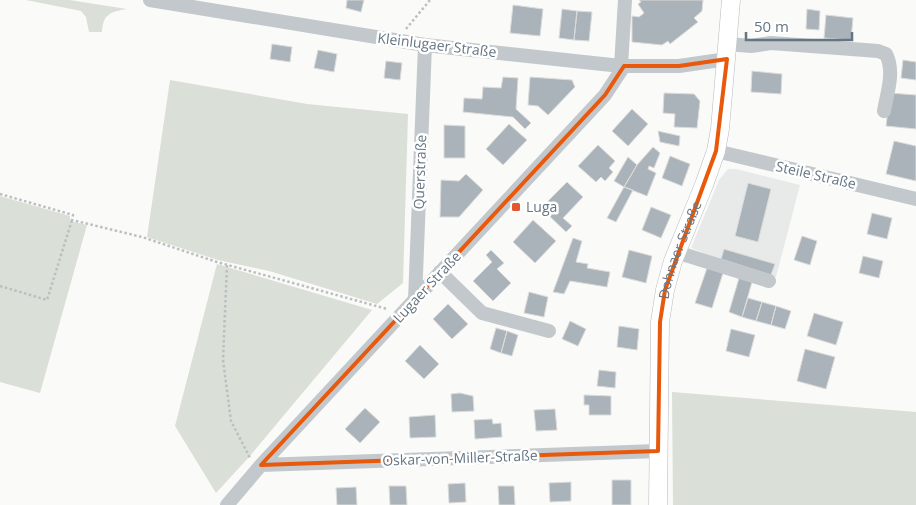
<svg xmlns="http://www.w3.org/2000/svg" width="916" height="505" font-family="'Open Sans',sans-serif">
<rect width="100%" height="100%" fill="#fafaf8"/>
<path fill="#e8e9e9" d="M728 169H736L800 185 776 277 721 260 691 248 719 180Z"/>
<path fill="#dadfd7" d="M26 0H69L127 9C110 12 103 14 102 32H89L86 17 81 11Z
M170 80 307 104 408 114 403 283 377 304 269 271 218 260 147 237Z
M0 196 70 216V221L87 225 40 393 0 382Z
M217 264 372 310 249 457 216 493 175 426Z
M672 392 916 412V505H673Z"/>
<path fill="#aab3b9" stroke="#dcdcda" d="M347 0H364L361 12 346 8Z
M639 0H703L702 11 694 18 698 22 670 44 668 41 662 45 632 42V16L639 17 644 13 638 4 641 2Z
M513 5 543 9 540 36 510 33Z
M562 9 577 11 574 40 559 38Z
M807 9 820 11 819 30 806 29Z
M577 11 592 12 589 41 574 40Z
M826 15 853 18 851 40 824 38Z
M272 44 292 47 290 62 270 59Z
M318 50 337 54 334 72 314 68Z
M903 60 916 62V80L901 78Z
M386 61 402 63 400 80 384 78Z
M752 71 782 74 781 94 751 92Z
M503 77 518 78 516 109 531 123 525 129 513 117 463 112 464 98 482 99 483 87 501 88Z
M530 77 572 80 575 87 548 115 538 106 528 105Z
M664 93 694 94 700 101 697 128 674 127 675 114 663 113Z
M890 93 916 95V129L886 126Z
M632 109 648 124 628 146 612 131Z
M509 124 527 140 503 165 486 149Z
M444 125 465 126V158H444Z
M658 131 680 136 679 146 660 142Z
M894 141 916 146V181L886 174Z
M598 145 615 161 609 168 613 172 605 181 601 177 596 182 578 166Z
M653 147 660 153 654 168 649 166 648 169 656 173 647 196 624 187 637 165Z
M670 156 690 164 682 186 662 178Z
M628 157 637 165 624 187 614 181Z
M466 174 483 190 459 217H440L441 180 459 181Z
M567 182 583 197 563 218 572 226 566 232 541 208Z
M748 183 771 189 758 242 735 236Z
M624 187 633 190 616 222 607 218Z
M651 207 671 215 661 238 642 230Z
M872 213 892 218 887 239 867 234Z
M533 220 556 241 535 263 513 242Z
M802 236 817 241 810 265 794 260Z
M573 238 582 241 576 262 588 264 587 268 610 272 607 287 570 281 564 294 553 292Z
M724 249 775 264 771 275 721 259Z
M491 250 504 263 497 269 511 283 493 301 473 281 492 262 486 255Z
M629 250 652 256 646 283 622 277Z
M863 256 883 261 879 278 859 273Z
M707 268 723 273 712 308 695 303Z
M739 278 752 282 742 317 729 312Z
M529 292 548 297 544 317 524 313Z
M748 298 762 302 756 321 742 317Z
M762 302 776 306 771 325 756 321Z
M448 304 468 324 452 339 433 319Z
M776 306 791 311 785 329 771 325Z
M814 313 843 322 836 345 807 336Z
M570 321 586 329 578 346 562 339Z
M619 326 639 329 637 350 617 347Z
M496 328 507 331 501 353 490 349Z
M731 329 755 335 749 357 726 351Z
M507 331 518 335 512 356 501 353Z
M420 345 439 364 424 379 405 361Z
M805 349 835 357 826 389 797 381Z
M599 370 616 372 615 388 597 386Z
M460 393 473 396 474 411 452 412 451 394Z
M584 395 611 396V415H589V405H584Z
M365 408 380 422 360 443 345 429Z
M555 409 557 430 536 431 534 410Z
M435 415 436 437 410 438 409 417Z
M492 419 493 424 501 423 502 437 475 439 474 420Z
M612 480H631V505H612Z
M571 482V501L550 502 549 483Z
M465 483 466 502 449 503 448 484Z
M389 486H406L407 505H390Z
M498 486H514L515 505H499Z
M356 487 357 505H337L336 488Z"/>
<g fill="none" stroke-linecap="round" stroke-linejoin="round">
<g stroke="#b5babe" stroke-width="19">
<g id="major">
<path id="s1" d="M658 505 660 322 665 290 673 261 704 185 716 151 720 129 731 0"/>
</g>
</g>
<path stroke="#bbbfc2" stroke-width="2.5" stroke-dasharray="2.5 2.5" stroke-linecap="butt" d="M406 29 430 0
M0 194 73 215 72 220 142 237 217 262 387 309
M227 265 223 360 231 421 250 458
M0 286 47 300 72 220"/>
<path stroke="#c3c8cc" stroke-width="14" d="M150 0 425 45 621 66H679L727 59
M728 44 751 46 771 43 878 51 886 54C895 72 887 93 884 111
M621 66 625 0
M716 151 916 199
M676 252 769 281
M440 272 482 313 549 331
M415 300 425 45
M261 465 658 451
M227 505 261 465 605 95 624 66"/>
<use href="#major" stroke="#fff" stroke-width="18"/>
</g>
<path fill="none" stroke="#e8590c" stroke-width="4" stroke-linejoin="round" d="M727 59 716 151 665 290 660 322 658 451 261 465 605 95 624 66H679Z"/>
<rect fill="#e4572e" stroke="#fff" stroke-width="2" x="511" y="202" width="10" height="10" rx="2.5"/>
<g text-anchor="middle" stroke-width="5" stroke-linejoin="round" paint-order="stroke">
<g font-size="14" fill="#657683" stroke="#fff">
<text transform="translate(437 45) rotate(7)" y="5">Kleinlugaer Straße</text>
<text transform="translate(420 172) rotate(-88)" y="5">Querstraße</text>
<text transform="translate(816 175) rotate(13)" y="5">Steile Straße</text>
<text dy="5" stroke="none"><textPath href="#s1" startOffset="258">Dohnaer Straße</textPath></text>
<text transform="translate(427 287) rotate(-47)" y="5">Lugaer Straße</text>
<text transform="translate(460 458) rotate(-2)" y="5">Oskar-von-Miller-Straße</text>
</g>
<g font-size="14" fill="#657683" stroke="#fff" text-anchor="start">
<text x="526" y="212">Luga</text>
</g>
</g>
<path d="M746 32v8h106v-8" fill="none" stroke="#657683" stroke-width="2.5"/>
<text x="754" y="32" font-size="15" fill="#657683" stroke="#ffffff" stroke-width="4" paint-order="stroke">50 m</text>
</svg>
